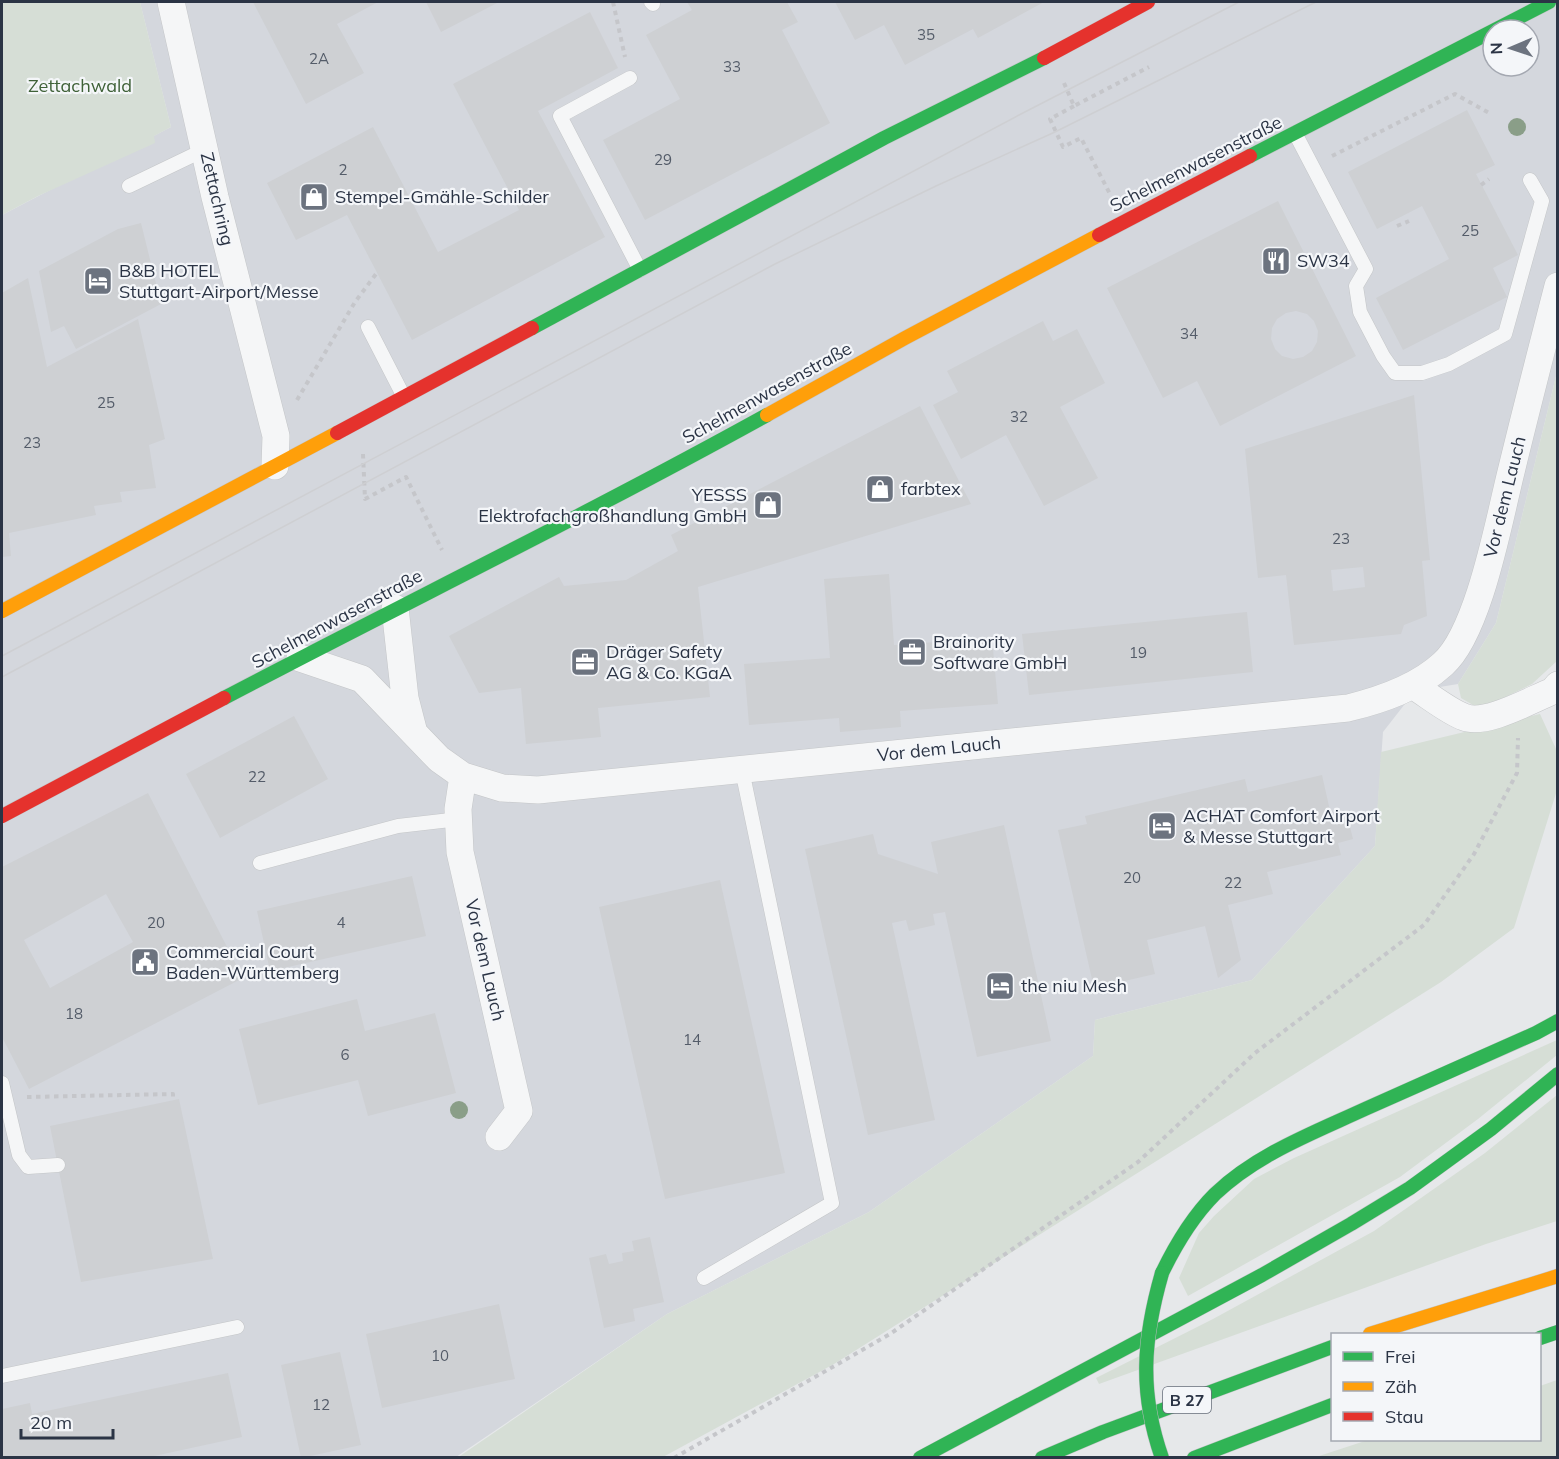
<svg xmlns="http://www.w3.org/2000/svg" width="1559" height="1459" font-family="Mulish,sans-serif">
<rect width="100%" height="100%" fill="#e6e8ea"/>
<path fill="#d4d7dd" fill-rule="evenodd" d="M140 2H1557V372L1496 623 1458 684 1415 691 1383 732 1375 846 1252 980 1095 1020 1093 1056 869 1212 667 1314 456 1457 2 1458V215L171 127ZM1493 30H1529V66H1493Z"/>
<path fill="#d6ded6" d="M2 2H140L171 127 154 136 155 143 38 196 2 215Z
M1557 372V661L1532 684 1487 706 1473 705 1461 698 1458 684 1496 623Z
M1540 714 1557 751V790L1514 928 1441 982 834 1364 663 1457 457 1458 667 1314 869 1212 1093 1056 1095 1020 1252 980 1375 846 1381 752Z
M1557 1040V1055L1478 1119 1400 1177 1188 1296 1179 1278 1199 1233 1214 1216 1254 1179 1294 1158Z
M1557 1095V1221L1486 1244 1099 1384 1096 1378 1213 1319 1374 1231 1485 1153Z
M1557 1380V1457H1316L1368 1440H1540V1386Z"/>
<path fill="#ced0d3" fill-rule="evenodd" d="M253 2H378L337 24 364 73 306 104Z
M426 2H499L441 32Z
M687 2H787L798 22 782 30 830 123 645 220 603 140 680 99 646 35 692 10Z
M835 2H1044L978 38 973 29 905 65 884 25 855 40Z
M590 12 618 68 538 111 605 237 412 340 347 215 296 240 267 183 373 127 438 252 519 210 453 84Z
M1467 110 1495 165 1476 174 1518 255 1493 268 1507 297 1403 350 1376 298 1449 259 1422 206 1377 229 1348 172Z
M1278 201 1356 356 1220 426 1197 381 1163 398 1107 288ZM1296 311 1307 314 1314 321 1318 331 1317 342 1312 351 1303 357 1293 359 1282 356 1275 349 1271 339 1272 328 1277 319 1286 313Z
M141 223 161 304 76 349 64 326 51 332 39 271 118 229Z
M28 278 47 367 138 319 165 439 149 445 156 488 120 492 122 502 94 506 96 515 9 533 11 556 2 557V293Z
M1043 321 1053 341 1077 329 1105 383 1060 407 1098 478 1044 506 1006 435 961 459 933 405 958 392 947 371Z
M1414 395 1430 560 1422 561 1427 616 1404 625 1401 634 1294 645 1286 575 1258 578 1245 449ZM1363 567 1365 587 1333 591 1331 570Z
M920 406 971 504 698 587 710 697 598 708 601 737 526 744 521 688 479 693 449 636 559 577 564 586 626 580 678 551 671 535Z
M889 574 894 645 992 638 998 704 900 711 901 727 840 732 839 718 749 725 744 664 830 658 824 579Z
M1247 612 1253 672 1029 695 1022 634Z
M294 716 328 779 220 838 186 774Z
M1322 775 1331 815 1346 811 1353 839 1338 843 1341 855 1267 872 1273 894 1228 905 1241 960 1218 978 1205 926 1147 940 1155 974 1094 988 1058 830 1087 824 1085 816 1245 779 1248 792Z
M148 793 243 978 29 1089 2 1037V867ZM106 894 133 942 50 988 24 940Z
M1004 825 1051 1041 977 1057 945 912 933 914 935 925 909 931 906 920 892 923 935 1120 868 1135 805 849 873 834 878 854 938 874 931 842Z
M412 876 426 936 270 971 257 911Z
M720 880 785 1173 665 1199 599 907Z
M357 999 365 1031 435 1013 456 1093 368 1116 358 1080 258 1105 239 1029Z
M179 1099 213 1259 81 1282 50 1126Z
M650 1237 664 1302 633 1309 635 1321 604 1328 589 1258 606 1254 609 1264 623 1261 622 1253 634 1251 632 1241Z
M499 1304 515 1379 382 1408 366 1334Z
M340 1352 361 1445 301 1458 281 1365Z
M228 1373 242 1437 145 1458H2V1409L30 1403 32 1414Z"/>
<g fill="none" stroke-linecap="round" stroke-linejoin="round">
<g stroke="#c4c6c8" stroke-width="15">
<path id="lane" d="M651 2 653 4
M630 78 560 116 640 270
M1295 133 1366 269 1356 286 1360 312 1383 356 1395 373H1422L1449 364 1505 334 1542 201 1530 180
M129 186 206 149
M368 327 404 397
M260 863 398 826 459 819
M2 1083 19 1155 28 1167 58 1165
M704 1278 832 1203 742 770
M2 1376 237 1327"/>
</g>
<g stroke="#c4c6c8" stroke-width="28">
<path id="street" d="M171 2 215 197 276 436 275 466
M395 608 405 698 413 729
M300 658 362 679 439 759 463 776 502 788 538 790 1348 708C1381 700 1417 688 1443 664 1479 632 1499 520 1511 472 1526 410 1542 348 1558 286
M1412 685C1427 694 1449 712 1464 717 1486 726 1532 699 1553 691L1558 685
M463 776 458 809 460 852 519 1111 499 1137"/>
</g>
<g stroke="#c4c6c8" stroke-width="15">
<path id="fast" d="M1250 156 1549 2
M532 328 884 138 1044 58
M224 698C405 603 588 514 767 415
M1162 1273C1176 1244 1192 1217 1215 1194 1257 1154 1313 1133 1365 1109 1422 1084 1479 1058 1536 1033L1558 1021
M1540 1338 1558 1332
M920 1458 1262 1275 1351 1224 1410 1188 1491 1129 1558 1074
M1042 1458 1103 1432 1332 1347
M1194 1458 1332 1405"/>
</g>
<g stroke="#c4c6c8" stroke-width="15">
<path id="slow" d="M767 415 905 338 1099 235
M2 611 337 433
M1370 1334 1558 1276"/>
</g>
<g stroke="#c4c6c8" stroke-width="15">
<path id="jam" d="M1044 58 1148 2
M1099 235 1250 156
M337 433 532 328
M2 816 224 698"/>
</g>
<path stroke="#c5c6ca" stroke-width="4" stroke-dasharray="4.5 4.5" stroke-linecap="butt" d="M613 2 625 57
M1064 83 1074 106 1149 67
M1074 106 1050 119 1063 147 1081 138 1110 194
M1332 156 1455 94 1491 114
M1481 185 1489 179
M1397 226 1409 221
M297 400 355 302 376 274
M363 454 365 499 406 477 442 550
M27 1097 173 1094V1100
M674 1458 890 1334 1138 1162 1255 1053 1424 925 1474 854 1517 773 1518 738"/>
<use href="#lane" stroke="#f5f6f7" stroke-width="14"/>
<use href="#street" stroke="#f5f6f7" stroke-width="27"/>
<use href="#fast" stroke="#30b455" stroke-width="14"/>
<use href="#slow" stroke="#ff9f0a" stroke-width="14"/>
<use href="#jam" stroke="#e5322d" stroke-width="14"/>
<path stroke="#cecfd2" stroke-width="1.5" d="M2 656 1019 115 1239 2
M2 677 775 264 936 186 1055 132 1316 2"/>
<g stroke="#b8bbbf" stroke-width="15" stroke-linecap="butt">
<path id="fast-bridge" d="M1162 1273C1143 1339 1139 1392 1162 1458"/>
</g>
<use href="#fast-bridge" stroke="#30b455" stroke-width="14"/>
</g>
<g fill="#8a9e88">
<circle cx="1517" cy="127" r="9"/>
<circle cx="459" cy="1110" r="9"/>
</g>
<defs>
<g id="shop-square" transform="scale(1.5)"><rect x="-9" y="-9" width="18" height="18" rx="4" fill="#6c737f" stroke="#f4f6f9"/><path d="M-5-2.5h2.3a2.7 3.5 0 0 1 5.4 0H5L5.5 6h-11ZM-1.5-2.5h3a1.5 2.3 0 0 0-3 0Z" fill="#fff"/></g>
<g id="restaurant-square" transform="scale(1.5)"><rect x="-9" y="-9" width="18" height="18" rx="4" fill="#6c737f" stroke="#f4f6f9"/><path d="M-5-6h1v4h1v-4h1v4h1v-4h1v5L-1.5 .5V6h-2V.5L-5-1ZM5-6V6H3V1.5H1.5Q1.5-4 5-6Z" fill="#fff"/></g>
<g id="hotel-square" transform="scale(1.5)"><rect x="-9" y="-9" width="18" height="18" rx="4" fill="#6c737f" stroke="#f4f6f9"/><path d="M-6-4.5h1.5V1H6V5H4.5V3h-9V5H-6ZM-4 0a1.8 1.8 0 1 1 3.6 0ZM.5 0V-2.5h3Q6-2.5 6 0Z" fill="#fff"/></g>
<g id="office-square" transform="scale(1.5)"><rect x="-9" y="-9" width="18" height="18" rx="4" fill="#6c737f" stroke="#f4f6f9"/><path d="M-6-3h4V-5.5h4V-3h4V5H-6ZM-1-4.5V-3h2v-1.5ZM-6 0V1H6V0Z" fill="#fff"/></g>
<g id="civic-square" transform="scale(1.5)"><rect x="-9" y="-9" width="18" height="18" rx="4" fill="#6c737f" stroke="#f4f6f9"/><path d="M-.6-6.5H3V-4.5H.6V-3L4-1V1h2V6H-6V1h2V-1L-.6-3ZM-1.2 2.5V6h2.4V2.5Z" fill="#fff"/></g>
</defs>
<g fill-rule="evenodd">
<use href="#shop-square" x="314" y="197"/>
<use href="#restaurant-square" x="1276" y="261"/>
<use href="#hotel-square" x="98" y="281"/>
<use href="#shop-square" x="880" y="489"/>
<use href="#shop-square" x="768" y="505"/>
<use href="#office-square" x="912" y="652"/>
<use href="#office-square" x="585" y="662"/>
<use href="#hotel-square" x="1162" y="826"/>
<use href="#civic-square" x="145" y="962"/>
<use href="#hotel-square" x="1000" y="986"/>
</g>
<g text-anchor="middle" stroke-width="4.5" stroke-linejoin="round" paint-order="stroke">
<g font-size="15" fill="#545c69">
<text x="926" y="40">35</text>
<text x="319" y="64">2A</text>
<text x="732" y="72">33</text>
<text x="663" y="165">29</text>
<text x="343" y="175">2</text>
<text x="1470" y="236">25</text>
<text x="1189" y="339">34</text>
<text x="106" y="408">25</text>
<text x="1019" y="422">32</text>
<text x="32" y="448">23</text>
<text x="1341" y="544">23</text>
<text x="1138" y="658">19</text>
<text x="257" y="782">22</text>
<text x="1132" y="883">20</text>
<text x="1233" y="888">22</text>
<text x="156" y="928">20</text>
<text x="341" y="928">4</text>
<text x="74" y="1019">18</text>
<text x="692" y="1045">14</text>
<text x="345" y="1060">6</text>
<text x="440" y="1361">10</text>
<text x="321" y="1410">12</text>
</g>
<rect fill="#f4f6f9" stroke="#676e7b" stroke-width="1.5" x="1163" y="1387" width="48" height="26" rx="4.5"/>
<g font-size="16" font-weight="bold" fill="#2b3445">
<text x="1187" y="1406">B 27</text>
</g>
<g font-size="18" fill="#3f6138" stroke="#f4f6f9">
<text x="80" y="92">Zettachwald</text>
</g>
<g font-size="18" fill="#2b3445" stroke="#f4f6f9">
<text transform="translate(1196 164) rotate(-27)" y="6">Schelmenwasenstraße</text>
<text transform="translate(217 199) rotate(77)" y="6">Zettachring</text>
<text transform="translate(767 393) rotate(-29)" y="6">Schelmenwasenstraße</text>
<text transform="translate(1505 497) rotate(-76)" y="6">Vor dem Lauch</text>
<text transform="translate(337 619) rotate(-28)" y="6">Schelmenwasenstraße</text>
<text transform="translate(939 749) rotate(-6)" y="6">Vor dem Lauch</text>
<text transform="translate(485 960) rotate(77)" y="6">Vor dem Lauch</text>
</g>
<g font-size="18" fill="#2b3445" stroke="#f4f6f9" text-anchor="start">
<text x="335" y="203">Stempel-Gmähle-Schilder</text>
<text x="1297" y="267">SW34</text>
<text x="119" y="277">B&amp;B HOTEL<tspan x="119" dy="21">Stuttgart-Airport/Messe</tspan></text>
<text x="901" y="495">farbtex</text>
<text x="747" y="501" text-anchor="end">YESSS<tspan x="747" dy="21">Elektrofachgroßhandlung GmbH</tspan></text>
<text x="933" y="648">Brainority<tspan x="933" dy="21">Software GmbH</tspan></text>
<text x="606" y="658">Dräger Safety<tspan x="606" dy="21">AG &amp; Co. KGaA</tspan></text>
<text x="1183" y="822">ACHAT Comfort Airport<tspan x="1183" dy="21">&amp; Messe Stuttgart</tspan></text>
<text x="166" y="958">Commercial Court<tspan x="166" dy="21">Baden-Württemberg</tspan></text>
<text x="1021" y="992">the niu Mesh</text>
</g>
</g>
<rect width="1559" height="1459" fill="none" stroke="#2b3445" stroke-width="6"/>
<rect x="1331" y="1333" width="210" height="108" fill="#f4f6f9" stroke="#a4a8b1" stroke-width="1.5"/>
<rect x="1343" y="1352" width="30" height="9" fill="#30b455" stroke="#a4a8b1" stroke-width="1.5"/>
<text x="1385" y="1363" font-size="18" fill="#2b3445">Frei</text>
<rect x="1343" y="1382" width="30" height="9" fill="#ff9f0a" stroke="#a4a8b1" stroke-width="1.5"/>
<text x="1385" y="1393" font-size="18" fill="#2b3445">Zäh</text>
<rect x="1343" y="1412" width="30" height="9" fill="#e5322d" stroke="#a4a8b1" stroke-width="1.5"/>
<text x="1385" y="1423" font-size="18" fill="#2b3445">Stau</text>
<g transform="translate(1511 48) rotate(268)"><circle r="28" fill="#f4f6f9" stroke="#a4a8b1" stroke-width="1.5"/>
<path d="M0-4.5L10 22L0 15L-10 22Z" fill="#6c737f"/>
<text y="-9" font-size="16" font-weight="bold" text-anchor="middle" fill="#2b3445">N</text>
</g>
<path d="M21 1429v9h92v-9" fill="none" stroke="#2b3445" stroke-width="3"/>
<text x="30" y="1429" font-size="18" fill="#2b3445" stroke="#f4f6f9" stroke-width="4.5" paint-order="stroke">20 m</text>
</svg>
